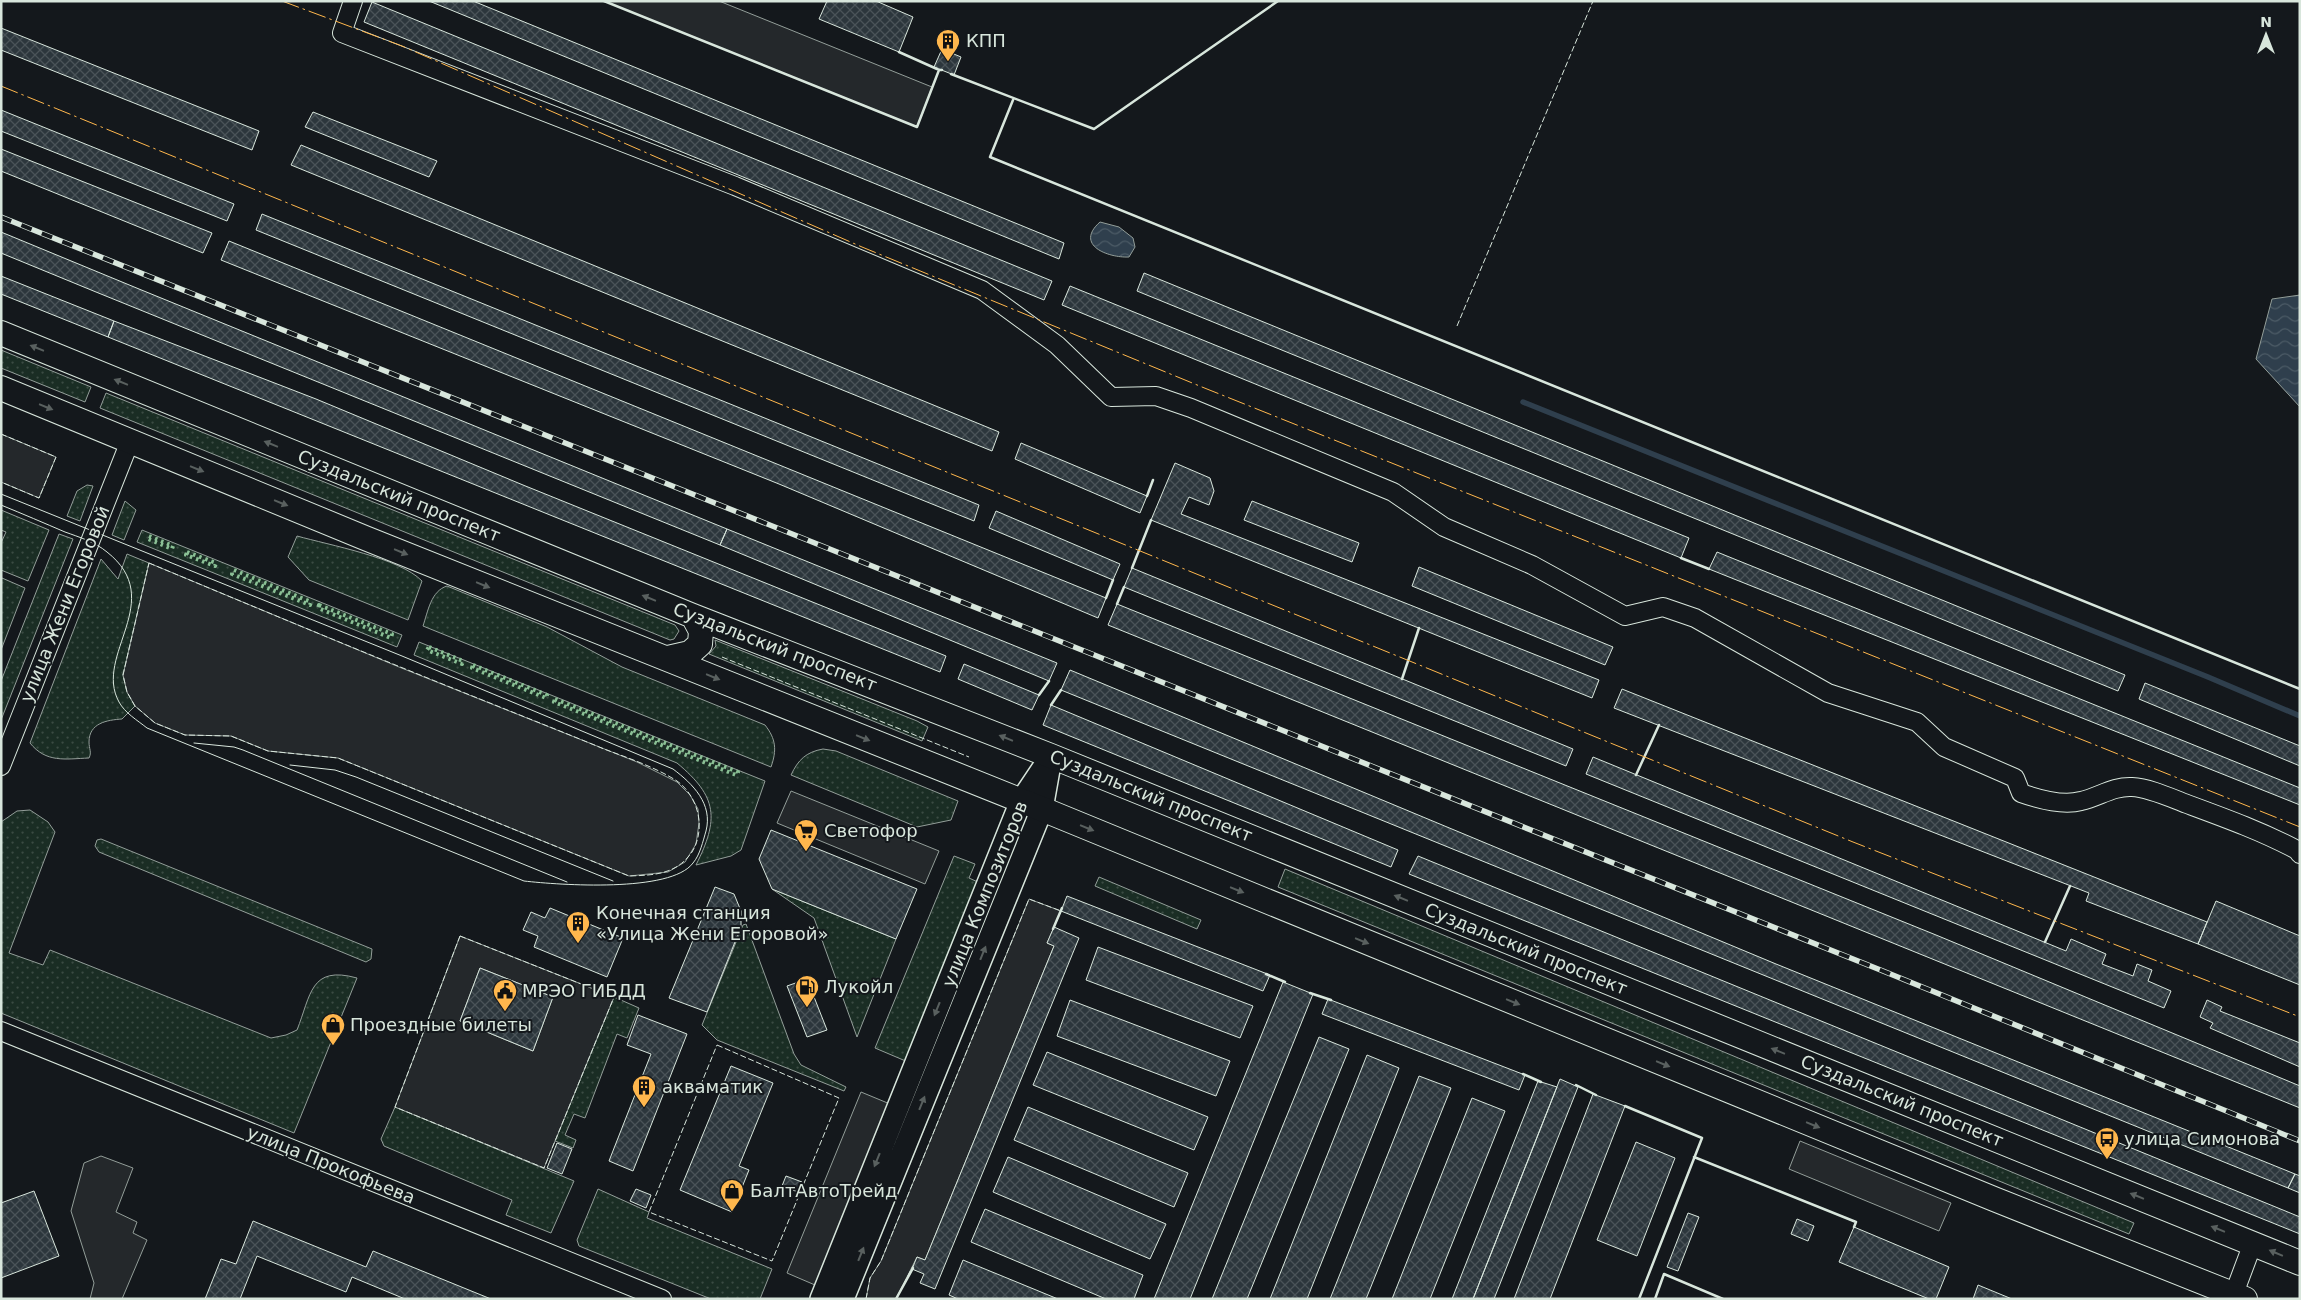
<svg xmlns="http://www.w3.org/2000/svg" width="2301" height="1300" font-family="'DejaVu Sans',sans-serif">
<defs>
<pattern id="grass-dots" width="8" height="8" patternUnits="userSpaceOnUse" patternTransform="scale(1.25)"><rect width="8" height="8" fill="#1a2d24"/><path d="M2 2h.1M6 6h.1" fill="none" stroke="#3b4b43" stroke-width="1.8" stroke-linecap="round"/></pattern>
<pattern id="water-waves" width="16" height="10" patternUnits="userSpaceOnUse" patternTransform="scale(1.25)"><rect width="16" height="10" fill="#2f3f4d"/><path d="M0 5q4-4 8 0t8 0" fill="none" stroke="#4c5b66"/></pattern>
<pattern id="building-cross-hatch" width="8" height="8" patternUnits="userSpaceOnUse" patternTransform="scale(1.25)"><rect width="8" height="8" fill="#2c363c"/><path d="M0 0l8 8M0 8l8-8" fill="none" stroke="#4a5358"/></pattern>
</defs>
<rect width="100%" height="100%" fill="#14181c"/>
<path fill="url(#grass-dots)" stroke="#939e99" d="M1 350 91 387 85 402 1 368Z
M106 393 675 625 679 631 674 639 670 640 100 408Z
M87 485 93 486 80 521 67 516 77 491Z
M125 501 136 510 124 540 112 535Z
M1 510 49 530 28 581 1 570V543L6 532 1 530Z
M142 530 402 635 397 647 137 542Z
M59 534 73 539 1 720V681Z
M297 536C329 545 400 558 422 581L408 620 309 580 288 557Z
M127 554 149 563 123 675 127 692 135 706 122 719C107 720 89 723 89 742 89 749 92 752 89 758 65 759 46 763 30 743L101 559 118 579Z
M2 578 25 588 1 650V580Z
M447 586 547 627 622 667 765 725C776 739 777 750 771 767L423 626C428 611 431 591 447 586Z
M715 640 917 721 928 727 922 741 709 654 716 646Z
M419 642 765 781 741 850 731 856 696 865C719 819 718 797 677 763L414 655Z
M823 749 836 751 958 801 951 820 917 827 791 775C798 760 806 752 823 749Z
M30 810 48 822 55 832 9 953 43 965 50 950 271 1038 286 1035 297 1030C311 995 310 965 357 978L294 1133 1 1013V822L17 811Z
M101 839 372 949 371 959 366 962 99 852 95 846 97 840Z
M954 856 975 864 969 878 980 883 908 1062 875 1048Z
M1285 869 2134 1223 2129 1234 1278 887Z
M1099 877 1201 920 1197 929 1095 886Z
M772 889 896 939 857 1037 814 918Z
M746 924 794 1054 801 1065 846 1087 844 1091 717 1040 702 1025 743 925Z
M614 997 639 1008 627 1038 617 1034 585 1118 574 1114 565 1135 576 1140 573 1148 555 1141Z
M395 1107 574 1181 551 1233 506 1215 512 1200 384 1146 381 1139Z
M598 1189 649 1212 647 1218 772 1269 760 1299H711L579 1246 577 1240Z"/>
<path fill="#24282b" stroke="#939e99" fill-rule="evenodd" d="M604 1H719L932 87 917 127Z
M1 434 56 457 39 498 1 482Z
M149 563 399 667 637 762 677 782 690 795 698 809 699 823 696 844 685 862 668 872 629 876 338 758 268 751 231 736 185 735 155 723 135 706 127 692 123 675Z
M791 791 939 851 925 884 777 823Z
M1029 899 1061 911 1047 943 1054 946 925 1260 917 1257 896 1299H866L870 1278 881 1261Z
M460 936 614 997 544 1168 395 1107ZM480 968 553 997 533 1051 460 1021Z
M861 1092 890 1104 815 1285 787 1273Z
M1800 1141 1951 1203 1939 1231 1789 1169Z
M101 1156 133 1168 116 1212 137 1222 133 1233 147 1240 122 1299H90L94 1283 71 1211 84 1163Z"/>
<path fill="url(#water-waves)" stroke="#939e99" d="M1100 222 1119 227 1133 238 1135 247 1129 257C1108 258 1074 245 1100 222Z
M2300 295V407L2256 359 2272 299Z"/>
<g fill="none" stroke-linecap="round" stroke-linejoin="round">
<path stroke="#2f3f4d" stroke-width="5.5" d="M1523 402 2208 677 2300 716"/>
</g>
<path fill="url(#building-cross-hatch)" stroke="#d8e6dc" d="M429 1H473L1064 243 1059 259Z
M827 1H876L913 17 899 52 819 19Z
M372 2 1052 281 1044 300 364 22Z
M1 28 259 131 252 150 1 50Z
M942 49 961 57 954 75 934 67Z
M1 110 234 204 227 221 1 131Z
M313 112 437 161 429 177 305 127Z
M301 145 999 432 992 451 291 165Z
M1 149 212 233 203 253 1 171Z
M262 214 979 505 974 521 256 230Z
M1 232 139 289 727 529 720 545 96 292 1 253Z
M229 241 1106 598 1098 618 779 484 221 260Z
M1144 273 2125 675 2118 691 1137 291Z
M1 276 114 321 108 337 1 294Z
M1070 286 1689 538 1681 558 1062 305Z
M114 321 316 399 523 485 946 656 940 672 108 337Z
M1021 443 1147 496 1140 513 1015 459Z
M1175 463 1210 478 1214 491 1209 505 1189 497 1181 514 1599 680 1592 698 1151 520Z
M1252 501 1359 543 1352 562 1244 520Z
M996 511 1120 564 1113 580 989 528Z
M727 529 1057 663 1049 681 720 545Z
M1717 552 2300 788V805L1709 569Z
M1419 567 1613 647 1605 665 1412 586Z
M1132 568 1573 749 1566 766 1124 587Z
M1117 604 1936 935 2300 1086V1108L1108 625Z
M964 664 1039 695 1032 710 958 679Z
M1070 670 1776 964 2295 1174 2288 1188 1061 690Z
M2145 683 2300 746V766L2139 699Z
M1622 689 2207 922 2198 944 2086 901 2089 893 1614 708Z
M1051 705 1398 850 1391 867 1043 725Z
M1593 757 2066 951 2071 939 2106 954 2102 964 2133 976 2137 964 2152 970 2148 981 2171 991 2164 1008 1586 774Z
M771 830 917 889 896 939 772 889 759 859Z
M1418 856 2300 1217V1234L1409 874Z
M715 887 734 894 741 911V927L707 1012 669 998Z
M1067 896 1270 975 1263 991 1061 911Z
M2216 901 2300 936V985L2198 944Z
M550 908 623 938 607 977 534 947 538 936 523 930 531 912 545 918Z
M1054 927 1079 938 935 1289 920 1283 924 1274 912 1269 917 1257 925 1260 1054 946 1047 943Z
M1098 947 1253 1006 1240 1038 1086 980Z
M480 968 553 997 533 1051 460 1021Z
M807 979 827 1030 807 1037 787 986Z
M1283 982 1313 994 1190 1299H1154Z
M1328 999 1525 1075 1519 1090 1322 1014Z
M1070 1000 1230 1061 1216 1096 1057 1036Z
M2207 1000 2222 1007 2220 1011 2300 1043V1067L2210 1028 2213 1023 2200 1017Z
M638 1015 687 1034 633 1171 609 1161 651 1054 627 1045Z
M1319 1037 1349 1049 1247 1299H1212Z
M1047 1052 1208 1117 1194 1150 1033 1085Z
M1367 1055 1399 1068 1307 1299H1270Z
M731 1066 773 1083 739 1166 749 1170 732 1212 680 1190Z
M1419 1076 1451 1088 1366 1299H1330Z
M1560 1079 1578 1087 1494 1299H1473Z
M1538 1081 1557 1087 1473 1299H1452Z
M1593 1094 1625 1106 1550 1299H1514Z
M1472 1098 1505 1111 1430 1299H1392Z
M1028 1107 1188 1173 1174 1207 1014 1140Z
M1636 1142 1675 1158 1637 1256 1597 1240Z
M557 1143 572 1149 562 1174 547 1168Z
M1008 1157 1166 1224 1150 1259 993 1192Z
M2295 1174 2300 1176V1193L2288 1188Z
M786 1176 802 1182 798 1192 782 1186Z
M636 1189 651 1195 646 1208 630 1201Z
M34 1191 59 1256 1 1278V1203Z
M985 1209 1143 1275 1134 1299H1106L971 1242Z
M1688 1213 1699 1217 1678 1271 1667 1267Z
M1797 1219 1814 1226 1808 1241 1791 1234Z
M253 1221 366 1267 373 1251 491 1299H405L352 1277 346 1292 257 1256 240 1299H205L221 1259 236 1264Z
M1854 1227 1949 1267 1936 1299H1929L1839 1262Z
M963 1260 1058 1299H958L949 1295Z
M1978 1285 2012 1299H1973Z"/>
<g fill="none" stroke-linecap="round" stroke-linejoin="round">
<g stroke="#d8e6dc" stroke-width="20">
<path id="minor" d="M353 1 342 33 735 186 982 290 1057 345 1111 397 1156 396 1191 408 1393 492 1444 527 1532 565 1625 616 1663 607 1695 618 1828 693 1917 722 1944 747 2015 778 2021 793C2038 799 2063 806 2081 801 2099 797 2113 786 2132 787 2150 788 2171 798 2187 804 2225 818 2261 831 2297 850L2300 854
M1 766 130 441
M1 1031 662 1299
M2232 1299 2253 1243"/>
</g>
<g stroke="#d8e6dc" stroke-width="24">
<path id="tertiary" d="M821 1299 1021 801 1051 756
M843 1299 1042 809 1050 764"/>
</g>
<g stroke="#d8e6dc" stroke-width="26">
<path id="secondary" d="M1 333 693 616 1051 756 2300 1263
M1 388 365 538 1042 809 1994 1199 2245 1299
M668 658 690 653 700 644 701 631 693 616"/>
</g>
<use href="#minor" stroke="#14181c" stroke-width="18"/>
<use href="#tertiary" stroke="#14181c" stroke-width="21"/>
<use href="#secondary" stroke="#14181c" stroke-width="24"/>
<path stroke="#d8e6dc" stroke-width="1" d="M1 494 402 656 673 769C693 784 713 804 706 831 703 841 700 855 693 863 671 893 559 885 524 881L147 728C137 720 125 713 119 702 93 655 168 600 107 552 95 542 79 537 65 532 44 523 23 514 1 505
M194 743 234 747 243 750 567 882
M290 765 335 770 356 777 613 881"/>
<g stroke="#d8e6dc" stroke-width="5.5">
<path id="rail" d="M1 217 1883 971 2300 1141"/>
</g>
<use href="#rail" stroke="#14181c" stroke-width="4" stroke-dasharray="11" stroke-linecap="butt"/>
<path stroke="#8ac095" stroke-width="4" stroke-dasharray="2.5 4" stroke-linecap="butt" d="M149 536 173 546 172 549 148 539Z
M187 552 216 563 215 566 186 555Z
M234 570 311 602 310 605 232 574Z
M319 605 392 634 391 638 318 608Z
M429 647 463 661 462 664 427 650Z
M473 665 547 695 546 698 472 668Z
M555 699 738 772 736 775 554 702Z"/>
<path stroke="#d8e6dc" stroke-width="1" stroke-dasharray="6 2.5" stroke-linecap="butt" d="M1457 326 1593 1
M1 434 56 457 39 498 1 482
M149 563C264 611 379 659 495 705 532 720 568 734 604 749 628 758 655 767 677 781 699 797 706 829 692 852 676 875 654 875 629 876L338 758 268 751 231 736 185 735 155 723 135 706 127 692 123 675Z
M722 657 969 757
M460 936 614 997 544 1168 395 1107Z
M717 1045 839 1098 772 1261 649 1212Z
M866 1299 870 1278 881 1261 1029 899 1061 911 1053 929
M896 1299 913 1266"/>
<path stroke="#d8e6dc" stroke-width="2.5" d="M604 1 917 127 939 70H942
M899 52 937 69
M951 74 1094 129 1278 1
M1013 100 990 157 2300 689
M1147 496 1153 480
M1681 558 1709 569
M1132 568 1151 520
M1106 598 1113 580
M1117 604 1124 587
M1402 679 1419 628
M1039 695 1049 681
M1051 705 1061 690
M1636 775 1659 725
M1053 929 1062 908
M2045 942 2070 886
M1266 974 1285 982
M1310 993 1331 1000
M1523 1074 1541 1082
M1576 1085 1596 1095
M1625 1106 1702 1138 1639 1299
M1694 1157 1856 1222 1854 1227
M896 1299 913 1268
M1655 1299 1664 1274 1723 1299"/>
<path stroke="#ffb74d" stroke-width="1" stroke-dasharray="18 4 2.5 4" stroke-linecap="butt" d="M282 1 402 46 862 247 1202 387 2300 827
M1 86 1853 842 2300 1017"/>
</g>
<defs><path id="oneway-solid" d="M-6-.8H1V-3.2L6.5 0L1 3.2V.8H-6Z" transform="scale(1.25)"/></defs>
<g fill="#59605f">
<use href="#oneway-solid" transform="translate(37 348) rotate(-158)"/>
<use href="#oneway-solid" transform="translate(121 382) rotate(-158)"/>
<use href="#oneway-solid" transform="translate(46 407) rotate(22)"/>
<use href="#oneway-solid" transform="translate(271 444) rotate(-158)"/>
<use href="#oneway-solid" transform="translate(197 469) rotate(22)"/>
<use href="#oneway-solid" transform="translate(281 503) rotate(22)"/>
<use href="#oneway-solid" transform="translate(401 552) rotate(22)"/>
<use href="#oneway-solid" transform="translate(483 585) rotate(22)"/>
<use href="#oneway-solid" transform="translate(649 598) rotate(-158)"/>
<use href="#oneway-solid" transform="translate(713 677) rotate(22)"/>
<use href="#oneway-solid" transform="translate(863 738) rotate(22)"/>
<use href="#oneway-solid" transform="translate(1006 738) rotate(-158)"/>
<use href="#oneway-solid" transform="translate(1087 828) rotate(22)"/>
<use href="#oneway-solid" transform="translate(1237 890) rotate(22)"/>
<use href="#oneway-solid" transform="translate(1401 898) rotate(-158)"/>
<use href="#oneway-solid" transform="translate(1362 941) rotate(22)"/>
<use href="#oneway-solid" transform="translate(983 953) rotate(-68)"/>
<use href="#oneway-solid" transform="translate(1513 1002) rotate(22)"/>
<use href="#oneway-solid" transform="translate(937 1009) rotate(112)"/>
<use href="#oneway-solid" transform="translate(1778 1051) rotate(-158)"/>
<use href="#oneway-solid" transform="translate(1663 1064) rotate(22)"/>
<use href="#oneway-solid" transform="translate(922 1103) rotate(-68)"/>
<use href="#oneway-solid" transform="translate(1813 1125) rotate(22)"/>
<use href="#oneway-solid" transform="translate(877 1160) rotate(112)"/>
<use href="#oneway-solid" transform="translate(2137 1196) rotate(-158)"/>
<use href="#oneway-solid" transform="translate(2218 1229) rotate(-158)"/>
<use href="#oneway-solid" transform="translate(2276 1253) rotate(-157)"/>
<use href="#oneway-solid" transform="translate(861 1254) rotate(-68)"/>
</g>
<defs>
<g id="building-pin" transform="scale(1.25)"><path d="M0 17L-7.5 6A9.5 9.5 0 1 1 7.5 6Z" fill="#ffb74d" stroke="#14181c"/><path d="M-4-6H4V6H1V3H-1V6H-4ZM-2.5-4.3h1.7v1.8h-1.7ZM.8-4.3h1.7v1.8H.8ZM-2.5-1h1.7V.8h-1.7ZM.8-1h1.7V.8H.8Z" fill="#111"/></g>
<g id="supermarket-pin" transform="scale(1.25)"><path d="M0 17L-7.5 6A9.5 9.5 0 1 1 7.5 6Z" fill="#ffb74d" stroke="#14181c"/><path d="M-6-5.5h2.5l.6 2H6L4.5 2H-2.5L-4.4-4H-6ZM-1.5 3.2a1.3 1.3 0 1 0 .1 0ZM3 3.2a1.3 1.3 0 1 0 .1 0Z" fill="#111"/></g>
<g id="fuel-pin" transform="scale(1.25)"><path d="M0 17L-7.5 6A9.5 9.5 0 1 1 7.5 6Z" fill="#ffb74d" stroke="#14181c"/><path d="M-5.5-6h7V0h2V4h1.3V-2.5L3-4.5l.8-.8L6-3V5H2.5V1h-1V6h-7ZM-4.2-4.7v3.2H.2V-4.7Z" fill="#111"/></g>
<g id="civic-pin" transform="scale(1.25)"><path d="M0 17L-7.5 6A9.5 9.5 0 1 1 7.5 6Z" fill="#ffb74d" stroke="#14181c"/><path d="M-.6-6.5H3V-4.5H.6V-3L4-1V1h2V6H-6V1h2V-1L-.6-3ZM-1.2 2.5V6h2.4V2.5Z" fill="#111"/></g>
<g id="shop-pin" transform="scale(1.25)"><path d="M0 17L-7.5 6A9.5 9.5 0 1 1 7.5 6Z" fill="#ffb74d" stroke="#14181c"/><path d="M-5-2.5h2.3a2.7 3.5 0 0 1 5.4 0H5L5.5 6h-11ZM-1.5-2.5h3a1.5 2.3 0 0 0-3 0Z" fill="#111"/></g>
<g id="bus-pin" transform="scale(1.25)"><path d="M0 17L-7.5 6A9.5 9.5 0 1 1 7.5 6Z" fill="#ffb74d" stroke="#14181c"/><path d="M-5-6H5V4H4V6H2V4H-2V6H-4V4H-5ZM-3.5-4V0h7V-4ZM-3.5 1.2v1.5H-2V1.2ZM2 1.2v1.5H3.5V1.2Z" fill="#111"/></g>
</defs>
<g fill-rule="evenodd">
<use href="#building-pin" x="948" y="41"/>
<use href="#supermarket-pin" x="806" y="831"/>
<use href="#building-pin" x="578" y="923"/>
<use href="#fuel-pin" x="807" y="987"/>
<use href="#civic-pin" x="505" y="991"/>
<use href="#shop-pin" x="333" y="1025"/>
<use href="#building-pin" x="644" y="1087"/>
<use href="#bus-pin" x="2107" y="1139"/>
<use href="#shop-pin" x="732" y="1191"/>
</g>
<g text-anchor="middle" stroke-width="4" stroke-linejoin="round" paint-order="stroke">
<g font-size="18" fill="#d8e6dc" stroke="#14181c" text-anchor="start">
<text x="966" y="47">КПП</text>
<text x="824" y="837">Светофор</text>
<text x="596" y="919">Конечная станция<tspan x="596" dy="21">«Улица Жени Егоровой»</tspan></text>
<text x="824" y="993">Лукойл</text>
<text x="522" y="997">МРЭО ГИБДД</text>
<text x="350" y="1031">Проездные билеты</text>
<text x="662" y="1093">акваматик</text>
<text x="2124" y="1145">улица Симонова</text>
<text x="750" y="1197">БалтАвтоТрейд</text>
</g>
<g font-size="18" fill="#d8e6dc" stroke="#14181c">
<text transform="translate(399 496) rotate(22)" y="6">Суздальский проспект</text>
<text transform="translate(65 604) rotate(-68)" y="6">улица Жени Егоровой</text>
<text transform="translate(775 647) rotate(21)" y="6">Суздальский проспект</text>
<text transform="translate(1151 796) rotate(22)" y="6">Суздальский проспект</text>
<text transform="translate(985 894) rotate(-68)" y="6">улица Композиторов</text>
<text transform="translate(1526 949) rotate(22)" y="6">Суздальский проспект</text>
<text transform="translate(1902 1101) rotate(22)" y="6">Суздальский проспект</text>
<text transform="translate(331 1165) rotate(22)" y="6">улица Прокофьева</text>
</g>
</g>
<rect width="2301" height="1300" fill="none" stroke="#d8e6dc" stroke-width="5"/>
<g transform="translate(2266 35)" stroke="#14181c" stroke-width="4" paint-order="stroke">
<path d="M0-4L9 19L0 12L-9 19Z" fill="#d8e6dc"/>
<text y="-8" font-size="14" font-weight="bold" text-anchor="middle" fill="#d8e6dc">N</text>
</g>
</svg>
